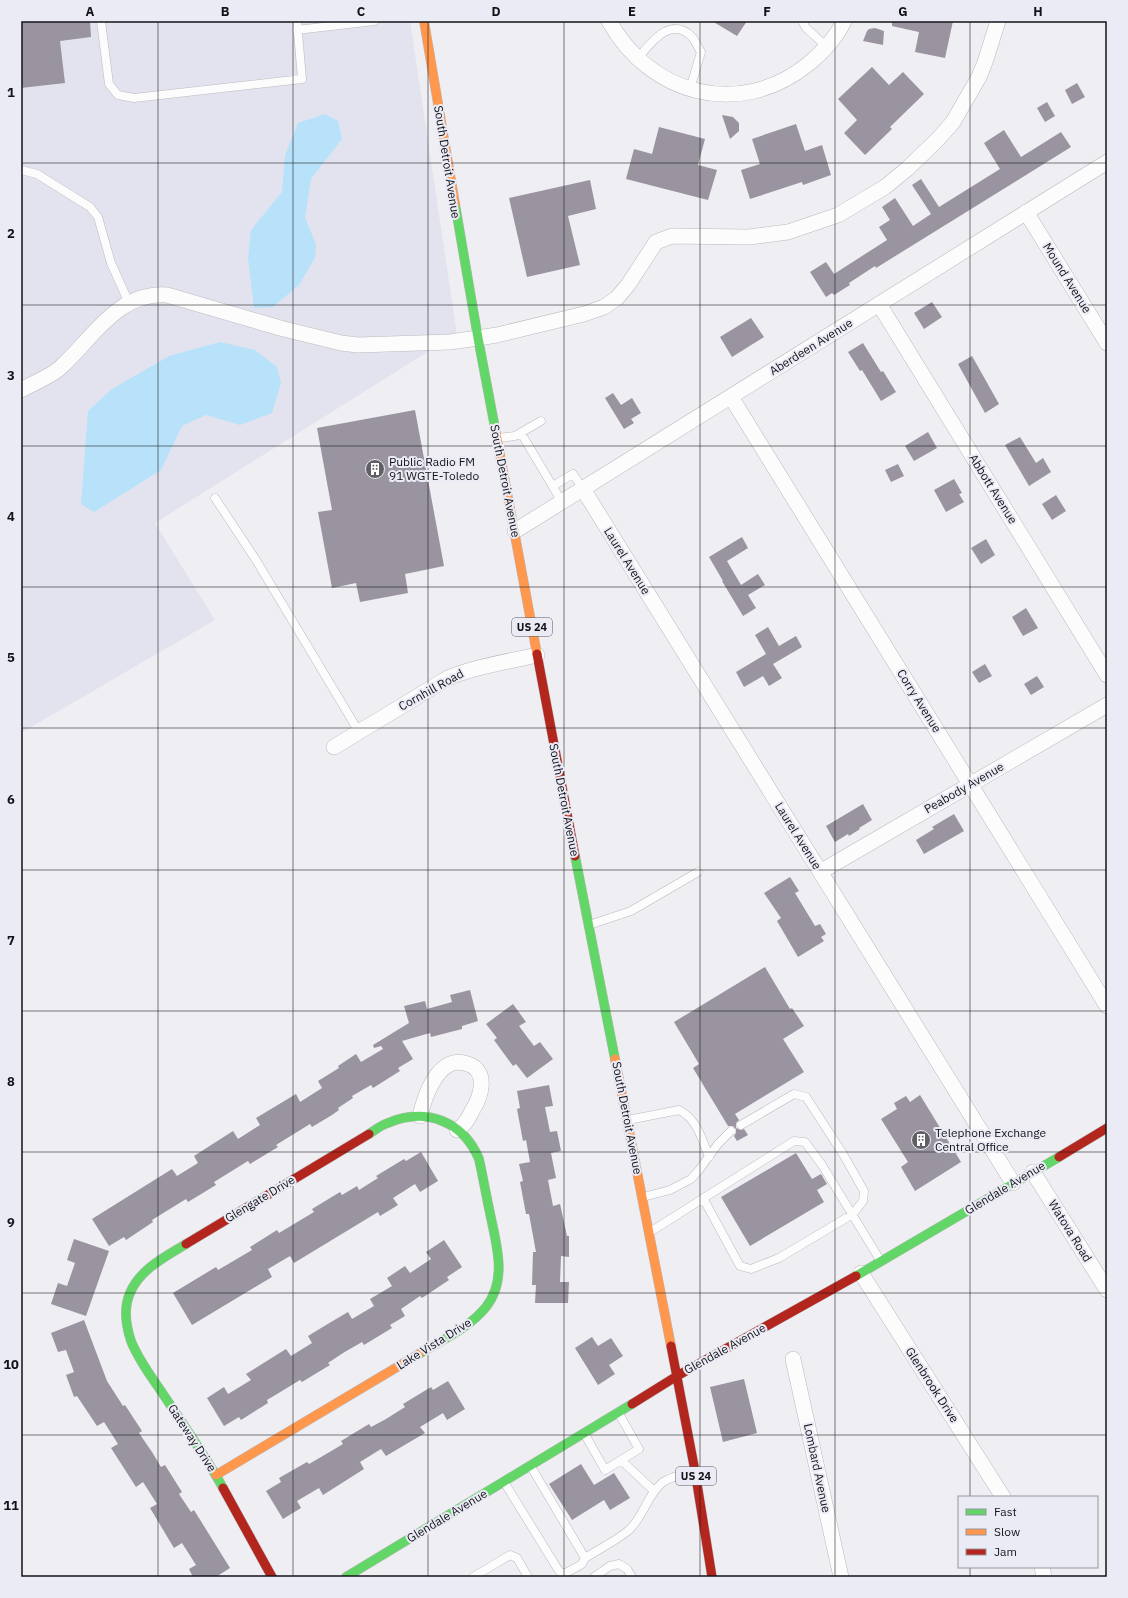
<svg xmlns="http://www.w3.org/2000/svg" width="1128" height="1598" font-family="'IBM Plex Sans',sans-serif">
<rect width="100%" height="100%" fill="#eeeef3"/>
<path fill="#e3e3ef" d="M21 21H410L459 348 429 351 155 523 215 620 21 733Z"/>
<path fill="#b7e2fa" d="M325 114 338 121 342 139 311 179 305 217 316 245 315 258 299 285 273 307 254 308 248 258 251 230 282 192 285 155 298 123Z
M220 342 255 350 277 367 281 383 272 413 240 425 206 415 182 426 161 470 94 512 81 504 88 411 112 389 169 356Z"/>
<path fill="#9994a0" d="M21 21H90L91 37 60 41 65 83 21 88Z
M712 21H747L737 36Z
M892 21H953L945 58 915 52 919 32 892 26Z
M875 28 884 31 883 45 863 41 867 31 869 29Z
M872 67 889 85 903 72 924 94 890 127 892 129 865 155 844 133 857 120 838 99Z
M1077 83 1085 97 1072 104 1065 90Z
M1047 102 1055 116 1045 122 1037 108Z
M722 115 733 117 739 123V131L730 139Z
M796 124 805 151 822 145 831 175 803 185 802 182 750 199 741 170 760 164 752 139Z
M659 127 705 139 698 165 717 170 708 200 626 179 634 149 652 154Z
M1004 130 1021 157 1061 132 1071 147 876 268 875 266 849 283 850 285 834 295 832 293 826 297 810 272 826 262 834 274 887 240 879 227 890 220 882 207 895 198 913 226 931 214 912 185 921 179 939 207 1000 169 984 143Z
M590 180 596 209 568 216 580 265 527 277 509 198Z
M932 302 942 317 924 329 914 313Z
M751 318 764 337 732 357 720 337Z
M863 343 881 372 883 371 896 392 881 401 862 370 860 371 848 352Z
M972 356 999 404 985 413 958 364Z
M613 393 621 405 632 398 641 413 631 419 634 423 624 429 605 398Z
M415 410 444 566 405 574 408 593 360 602 356 583 332 588 318 512 332 510 317 428Z
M928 432 937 448 914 461 905 446Z
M1020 437 1036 463 1043 458 1051 472 1029 486 1005 445Z
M898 464 904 476 891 482 885 470Z
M954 479 962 493 959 494 964 502 946 512 934 490Z
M1056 495 1066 511 1052 520 1042 504Z
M742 537 748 548 727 561 741 585 758 574 765 585 748 595 756 608 743 616 722 581H723L709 557Z
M986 539 995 555 981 564 971 548Z
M1026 608 1038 628 1023 636 1012 617Z
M768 627 779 646 796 636 802 647 773 664 782 678 769 686 763 676 744 687 736 672 766 654 755 635Z
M985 664 992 676 979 683 972 672Z
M1037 676 1044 687 1031 695 1024 684Z
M863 804 872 820 859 828 860 829 849 836 848 834 835 842 826 826Z
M954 814 964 831 924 854 916 840 934 829 932 827Z
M790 877 799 891 795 893 815 926 820 924 826 934 821 937 824 941 798 957 777 921 781 918 764 893Z
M765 967 790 1009 792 1008 804 1026 783 1039 804 1072 735 1114 739 1120 736 1123V1128L741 1130 744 1129 748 1135 737 1141 734 1136 736 1133V1129L733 1126H728L693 1068 699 1064 674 1022Z
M470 990 478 1021 462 1026V1029L431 1037 430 1033 402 1041 413 1059 398 1068 400 1071 373 1088 371 1085 352 1096 353 1098 338 1108 339 1110 332 1115 312 1127 310 1124 276 1145 278 1147 250 1164 248 1161 214 1182 216 1185 188 1202 186 1199 152 1220 153 1222 126 1240 124 1237 109 1246 92 1219 172 1169 177 1176 198 1163 194 1156 233 1131 238 1139 260 1125 256 1118 296 1094 300 1102 322 1088 318 1081 339 1068 338 1066 356 1054 361 1062 383 1049 381 1046 374 1048 373 1045 409 1023 404 1006 425 1001 427 1009 452 1002 450 995Z
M513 1004 526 1022 519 1026 534 1046 540 1042 553 1059 527 1078 516 1064 513 1066 494 1040 497 1038 486 1024Z
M549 1085 553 1106 545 1107 550 1132 557 1131 561 1151 551 1153 556 1178 548 1180 553 1206 560 1204 567 1236H569V1257L561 1256 560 1282H569L568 1303H535L536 1285H532L533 1252H536L529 1214H526L520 1182 523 1181 519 1164 530 1162 526 1140 523 1141 517 1109 520 1108 517 1091Z
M920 1095 961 1162 915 1191 901 1167 908 1162 881 1119 897 1109 894 1103 906 1096 910 1102Z
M421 1152 438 1181 420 1192 415 1184 393 1198 398 1205 380 1216 378 1212 294 1263 290 1256 268 1269 272 1277 192 1325 173 1293 216 1267 218 1270 252 1250 250 1247 277 1230 279 1233 314 1212 312 1209 340 1192 342 1195 357 1186 359 1190 378 1178 376 1176 404 1159 406 1161Z
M796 1153 812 1179 821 1174 827 1184 817 1190 824 1202 750 1246 721 1197Z
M74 1239 109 1251 86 1316 51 1304 58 1283 67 1286 75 1263 67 1260Z
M444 1240 462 1267 447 1277 449 1280 422 1298 420 1296 401 1309 405 1316 390 1325 392 1328 364 1345 362 1342 343 1353 328 1363 330 1365 302 1382 300 1380 282 1391 267 1400 268 1403 241 1420 239 1417 224 1426 207 1398 224 1387 228 1394 251 1380 246 1374 286 1349 291 1356 312 1343 308 1336 326 1325 348 1312 352 1319 374 1306 370 1299 392 1286 387 1278 405 1266 410 1273 431 1259 426 1252Z
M84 1320 107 1381 123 1406 125 1405 142 1431 139 1433 152 1452 161 1467 165 1465 182 1492 179 1494 191 1512 194 1510 230 1568 216 1577H193L189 1569 196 1565 182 1543 174 1548 150 1508 157 1504 143 1482 136 1487 111 1448 118 1444 104 1422 97 1426 77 1396 74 1397 66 1375 74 1372 66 1350 58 1352 51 1333Z
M592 1337 598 1346 611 1338 623 1356 609 1365 615 1374 598 1385 575 1348Z
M744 1379 757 1433 723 1442 710 1387Z
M448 1381 465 1409 447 1420 443 1413 420 1427 425 1433 386 1456 381 1449 360 1462 364 1469 323 1495 319 1488 297 1501 301 1508 283 1519 266 1491 281 1482 279 1478 307 1462 309 1464 333 1450 343 1444 341 1441 369 1424 371 1427 386 1419 405 1407 403 1404 431 1387 433 1390Z
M581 1464 594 1485 614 1473 630 1498 610 1510 604 1500 572 1520 549 1484Z"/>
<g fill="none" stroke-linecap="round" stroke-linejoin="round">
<g stroke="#bababe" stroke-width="9">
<path id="lane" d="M101 21 109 84 118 95 134 98 302 79 297 21
M802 21 806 28 827 47
M297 30 374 21
M637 59C651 43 671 14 693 38 696 42 698 48 701 52L690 89
M21 170 37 174 90 207 98 217 111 263 129 303
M521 433 562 502
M499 438 515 436 541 421
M553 486 573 474 583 489
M215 498 256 560 359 732
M589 925 631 911 698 872
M628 1120 679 1110C697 1119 702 1139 709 1157
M643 1197 670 1190 691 1179 699 1170 718 1144 731 1131
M703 1198 740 1266 751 1269 779 1258 853 1214 863 1201 864 1191 860 1184 843 1154 806 1097 794 1094 741 1125
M650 1232 794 1141 805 1142 822 1165 880 1260
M584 1433 605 1470 639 1449 618 1412
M621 1460 654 1491
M504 1482 559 1571 564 1574 582 1564 585 1558 530 1465
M585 1558C599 1549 616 1541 629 1530 644 1516 647 1495 663 1482 672 1476 684 1474 695 1471
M473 1577 510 1555 517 1558 528 1577
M594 1577 610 1566 619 1564 627 1569 632 1577"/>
</g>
<g stroke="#bababe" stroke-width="16">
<path id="street" d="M609 21C650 95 739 119 807 65 822 53 836 38 844 21
M1026 212 1107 343
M879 304 1107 675
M21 390C33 383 52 376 61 367 93 338 117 292 167 295L280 328 341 343 358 345 450 342 478 338 497 335 584 314 604 307 617 298 628 285 656 242 672 236 749 237 788 232 838 215 885 187 907 169 938 139 953 122 979 77 985 62 998 21
M731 397 1107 1006
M583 489 1013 1183
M515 531 1107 162
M334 747 448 678C477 666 507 662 537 655
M820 872 1107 705
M420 1116C424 1099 433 1072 450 1064 456 1061 462 1062 468 1064 489 1071 481 1097 472 1111 468 1119 465 1125 457 1130
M1033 1172 1107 1290
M861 1273 1003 1497
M793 1359 841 1577
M1042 1567 1044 1577"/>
</g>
<g stroke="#bababe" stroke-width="10">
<path id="fast" d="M455 204 478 338 495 428
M575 856 615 1059
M369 1134C375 1130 381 1125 388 1123 426 1107 463 1121 479 1159 483 1177 486 1195 490 1213 496 1244 508 1279 486 1307 469 1328 442 1340 419 1354
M186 1244C165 1257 140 1269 130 1293 123 1309 126 1326 131 1341 138 1359 150 1375 161 1391 182 1423 205 1455 223 1488
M856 1276 1059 1157
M346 1577 632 1404"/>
</g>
<g stroke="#bababe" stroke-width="10">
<path id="slow" d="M424 21 455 204
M495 428 537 654
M615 1059 671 1346
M216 1475 419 1354"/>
</g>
<g stroke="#bababe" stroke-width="10">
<path id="jam" d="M537 654 575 856
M1059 1157 1107 1128
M186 1244 369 1134
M671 1346 695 1471 712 1577
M632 1404 677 1376 856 1276
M223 1488 272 1577"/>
</g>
<use href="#lane" stroke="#fcfcfd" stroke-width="8"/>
<use href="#street" stroke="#fcfcfd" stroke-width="15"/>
<use href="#fast" stroke="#63d668" stroke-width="9"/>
<use href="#slow" stroke="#ff974d" stroke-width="9"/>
<use href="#jam" stroke="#b3261e" stroke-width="9"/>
</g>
<path fill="none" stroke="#131317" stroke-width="1" stroke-opacity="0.55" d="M158 21V1577M293 21V1577M428 21V1577M564 21V1577M700 21V1577M835 21V1577M970 21V1497M21 163H1107M21 305H1107M21 446H1107M21 587H1107M21 728H1107M21 870H1107M21 1011H1107M21 1152H1107M21 1293H1107M21 1435H1107M970 1567V1577"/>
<defs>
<g id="building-disc" transform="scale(1)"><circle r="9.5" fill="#606064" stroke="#ebebf6"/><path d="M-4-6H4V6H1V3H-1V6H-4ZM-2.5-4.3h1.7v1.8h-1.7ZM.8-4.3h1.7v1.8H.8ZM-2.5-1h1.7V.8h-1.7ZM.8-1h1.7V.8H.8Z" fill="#fff"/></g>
</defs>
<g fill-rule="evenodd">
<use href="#building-disc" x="375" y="469"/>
<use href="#building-disc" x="921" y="1140"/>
</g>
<g text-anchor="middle" stroke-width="4" stroke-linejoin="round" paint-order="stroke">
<g fill="#ebebf6" stroke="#54545a" stroke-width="1">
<rect x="512" y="618" width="40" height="18" rx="3"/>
<rect x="676" y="1467" width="40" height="18" rx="3"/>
</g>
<g font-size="11" font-weight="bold" fill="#131317">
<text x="532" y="631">US 24</text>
<text x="696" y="1480">US 24</text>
</g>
<g font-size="12" fill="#131317" stroke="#ebebf6">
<text transform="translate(447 162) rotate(81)" y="4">South Detroit Avenue</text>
<text transform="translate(1067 278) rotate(58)" y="4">Mound Avenue</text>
<text transform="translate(811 347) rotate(-32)" y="4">Aberdeen Avenue</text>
<text transform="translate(505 481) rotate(79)" y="4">South Detroit Avenue</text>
<text transform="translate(993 489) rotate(58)" y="4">Abbott Avenue</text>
<text transform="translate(627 561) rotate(58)" y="4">Laurel Avenue</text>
<text transform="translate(431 690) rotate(-29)" y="4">Cornhill Road</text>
<text transform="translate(919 701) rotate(58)" y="4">Corry Avenue</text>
<text transform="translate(964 788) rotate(-30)" y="4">Peabody Avenue</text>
<text transform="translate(564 800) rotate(79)" y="4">South Detroit Avenue</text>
<text transform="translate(798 836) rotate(58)" y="4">Laurel Avenue</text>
<text transform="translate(627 1118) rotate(79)" y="4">South Detroit Avenue</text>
<text transform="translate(1005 1188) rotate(-31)" y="4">Glendale Avenue</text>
<text transform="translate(260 1199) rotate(-31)" y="4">Glengate Drive</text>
<text transform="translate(1070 1231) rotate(58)" y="4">Watova Road</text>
<text transform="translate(434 1344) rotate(-32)" y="4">Lake Vista Drive</text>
<text transform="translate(725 1349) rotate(-29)" y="4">Glendale Avenue</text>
<text transform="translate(932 1385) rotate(57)" y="4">Glenbrook Drive</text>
<text transform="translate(192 1438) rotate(57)" y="4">Gateway Drive</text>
<text transform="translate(817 1468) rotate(78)" y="4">Lombard Avenue</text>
<text transform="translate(447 1516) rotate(-31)" y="4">Glendale Avenue</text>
</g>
<g font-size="12" fill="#131317" stroke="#ebebf6" text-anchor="start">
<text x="389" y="466">Public Radio FM<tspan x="389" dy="14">91 WGTE-Toledo</tspan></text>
<text x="935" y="1137">Telephone Exchange<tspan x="935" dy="14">Central Office</tspan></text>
</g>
</g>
<rect width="1128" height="1598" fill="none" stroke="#ebebf6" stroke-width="44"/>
<rect x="958" y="1496" width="140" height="72" fill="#ebebf6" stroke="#95959d"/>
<rect x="966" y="1509" width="20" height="6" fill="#63d668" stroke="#95959d"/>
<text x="994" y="1516" font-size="12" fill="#131317">Fast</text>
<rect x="966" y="1529" width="20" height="6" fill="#ff974d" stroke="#95959d"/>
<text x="994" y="1536" font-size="12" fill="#131317">Slow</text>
<rect x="966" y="1549" width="20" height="6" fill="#b3261e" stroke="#95959d"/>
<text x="994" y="1556" font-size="12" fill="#131317">Jam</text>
<rect x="22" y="22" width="1084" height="1554" fill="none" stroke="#131317" stroke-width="1.5"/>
<g font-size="13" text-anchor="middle" font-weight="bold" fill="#131317">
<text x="90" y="16">A</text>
<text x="225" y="16">B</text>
<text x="361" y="16">C</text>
<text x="496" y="16">D</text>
<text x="632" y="16">E</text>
<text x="767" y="16">F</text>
<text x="903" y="16">G</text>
<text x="1038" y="16">H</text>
<text x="11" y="97">1</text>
<text x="11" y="238">2</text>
<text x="11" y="380">3</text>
<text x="11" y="521">4</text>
<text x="11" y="662">5</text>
<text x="11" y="804">6</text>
<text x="11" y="945">7</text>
<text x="11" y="1086">8</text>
<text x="11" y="1227">9</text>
<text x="11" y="1369">10</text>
<text x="11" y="1510">11</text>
</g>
</svg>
